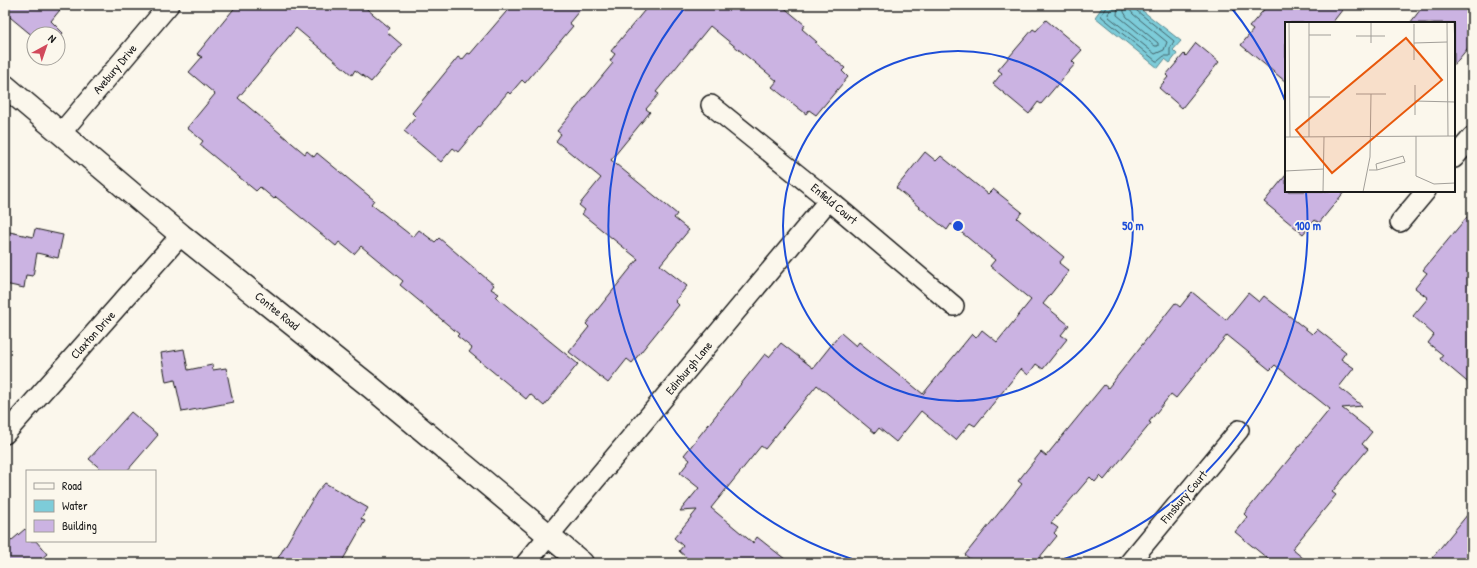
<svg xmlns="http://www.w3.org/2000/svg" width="1477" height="568" font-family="'Patrick Hand',sans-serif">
<rect width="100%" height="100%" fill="#fbf7ec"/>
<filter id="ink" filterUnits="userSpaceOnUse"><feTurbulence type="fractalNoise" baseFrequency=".025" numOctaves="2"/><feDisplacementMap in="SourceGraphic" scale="8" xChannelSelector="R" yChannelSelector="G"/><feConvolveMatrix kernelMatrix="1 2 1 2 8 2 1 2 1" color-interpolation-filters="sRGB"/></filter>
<g filter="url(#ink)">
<path fill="#7dccd9" stroke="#56868d" d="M1104 5H1141L1139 8 1181 41 1173 50 1177 54 1170 63 1165 59 1158 68 1095 17Z"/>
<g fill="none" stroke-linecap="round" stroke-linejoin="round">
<path stroke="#436268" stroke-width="1" d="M1107 5 1106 9 1101 15 1102 17 1156 61H1158L1164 56H1170V49L1174 41 1137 11 1135 8 1136 5
M1112 5 1111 9 1108 14 1109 17 1155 54 1164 50 1167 42 1133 14 1130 10V5
M1118 5 1117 15 1155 46H1158V43L1127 17 1124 12V5"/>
</g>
<path fill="#cbb3e2" stroke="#1c1c1c" d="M5 5H64L51 21 63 33 58 39V34H34V37L5 13Z
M237 5H362L390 28 387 32 402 45 371 82 355 70 352 75 296 28 238 98 305 154 307 151 314 157 317 153 374 200 371 204 413 237 419 230 435 242 439 238 494 285 491 289 499 294 496 297 578 364 544 406 530 394 526 399 469 352 472 348 457 336 459 334 400 285 403 281 361 246 354 254 339 242 336 246 276 197 274 199 260 187 256 191 200 145 203 141 187 128 215 94 189 72 202 57 197 54Z
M512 5H584L569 23 573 26 525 83 522 80 510 94 508 92 458 152 453 148 441 162 404 131 416 117 412 113 458 57 462 60 468 53 470 54Z
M649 5H781L805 25 802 29 817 42 815 43 845 68 842 71 848 77 816 115 809 110 806 114 772 87 777 81 710 26 656 92 659 94 646 109 650 112 611 160 677 214 674 218 689 230 660 265 687 286 675 301 679 305 632 363 627 359 608 383 569 352 589 327 586 324 638 259 582 214 585 210 579 205 601 178 556 141 561 134 557 131 613 63 610 61 615 54 611 51Z
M1268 5H1346L1332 23H1286V82L1241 45 1253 30 1249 27Z
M1424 5H1472V43L1454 65V23H1410Z
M1046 20 1082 50 1072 61 1075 64 1041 104 1038 102 1029 114 993 84 1002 73 998 70 1033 29 1036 31Z
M1196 43 1219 62 1182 108 1159 88 1168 77 1166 75 1184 54 1186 56Z
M925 152 936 161 941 156 988 194 993 189 1022 212 1017 218 1064 257 1059 263 1069 271 1043 304 1069 325 1061 335 1067 339 1043 369 1036 364 1028 375 1021 369 975 426 970 423 956 440 921 411 896 442 879 428 875 433 817 385 765 449 761 446 711 508 753 543 757 537 790 563H693L679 551 683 546 674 538 697 510 680 511 699 488 680 473 690 460 684 455 765 354 769 357 781 343 813 368 841 333 856 346 859 342 923 394 972 334 976 338 982 330 997 342 1031 300 990 266 995 260 951 224 947 230 896 188Z
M1286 175V191H1345L1319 223 1315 220 1303 234 1264 202Z
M1472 211V386L1440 359 1443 355 1428 343 1434 335 1413 316 1428 298 1415 288 1427 273 1423 270Z
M35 229 63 235 58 258 37 253 33 276 26 275 24 288 5 284V231L33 237Z
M1192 292 1226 320 1248 293 1259 302 1264 296 1312 334 1317 329 1346 352 1341 359 1354 368 1339 387 1362 406 1342 408 1372 432 1362 444 1368 449 1332 492 1336 495 1292 549 1309 563H1273L1235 532 1247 517 1244 514 1330 409 1275 365 1270 370 1227 335 1176 398 1171 394 1149 422 1151 423 1104 480 1100 476 1095 482 1090 477 1051 523 1058 528 1054 533 1057 536 1035 563H975L965 555 1022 484 1018 481 1041 452 1046 456 1104 385 1108 388 1175 303 1180 307Z
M184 349 188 370 212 365 213 370 226 368 233 402 182 412 175 380 166 382 161 353Z
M131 412 158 435 127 471H103L89 459Z
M325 483 368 508 361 519 365 521 341 563H275L317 492Z
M1472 509V563H1428Z
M25 529 27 531V541H36L47 554 36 563H5V546Z"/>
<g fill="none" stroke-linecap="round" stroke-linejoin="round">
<g stroke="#1c1c1c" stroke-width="22">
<path id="street" d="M711 105 829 200 954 306
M61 133 169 5
M1454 158 1472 137
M1400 222 1426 191
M5 434 181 235
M526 563 829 200
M1129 563 1239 430"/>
</g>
<g stroke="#1c1c1c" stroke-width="25">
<path id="secondary" d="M5 86 181 235 372 388 582 563"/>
</g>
<use href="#street" stroke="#fbf7ec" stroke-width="19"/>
<use href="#secondary" stroke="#fbf7ec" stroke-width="22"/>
</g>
</g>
<g fill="none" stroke="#1d4ed8" stroke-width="2">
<circle cx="958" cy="226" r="175"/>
<path d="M862 562A350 350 0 0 1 686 6M1230 6A350 350 0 0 1 1286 103M1306 192A350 350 0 0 1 1054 562"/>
</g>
<g text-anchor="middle" stroke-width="3.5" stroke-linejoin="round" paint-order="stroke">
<g font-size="12" fill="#1c1c1c" stroke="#fbf7ec">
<text transform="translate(115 69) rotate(-50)" y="4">Avebury Drive</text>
<text transform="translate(834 204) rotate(40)" y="4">Enfield Court</text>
<text transform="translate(277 311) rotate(39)" y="4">Contee Road</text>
<text transform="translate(93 335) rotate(-48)" y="4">Claxton Drive</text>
<text transform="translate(689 368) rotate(-50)" y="4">Edinburgh Lane</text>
<text transform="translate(1184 497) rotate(-50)" y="4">Finsbury Court</text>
</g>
</g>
<g transform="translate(1285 22)">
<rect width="170" height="170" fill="#fbf7ec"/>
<path fill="none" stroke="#a29f99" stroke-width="1" d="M4 0 5 115M86 0V21M162 0 163 114M169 0 170 24M129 2V38M24 13H46M71 14H100M129 21 162 20M130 63V93M71 72H101M24 75H45M130 79 170 80M131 114V154L149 162 170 161M0 115 170 114M24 115V0M84 148H92L120 140 118 134 91 142 92 148M0 149 39 147M38 170 39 115M78 170 85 135 86 72"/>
<path fill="#e8590c" fill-opacity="0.15" stroke="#e8590c" stroke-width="2" d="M121 16 157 58 47 151 11 108Z"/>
<rect width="170" height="170" fill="none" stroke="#1c1c1c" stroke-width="2"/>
</g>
<circle cx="958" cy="226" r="6" fill="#1d4ed8" stroke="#fbf7ec" stroke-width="2"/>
<g font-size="12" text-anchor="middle" font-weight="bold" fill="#1d4ed8" stroke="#fbf7ec" stroke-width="3.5" stroke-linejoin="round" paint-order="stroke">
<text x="1133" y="230">50 m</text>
<text x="1308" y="230">100 m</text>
</g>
<rect width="1477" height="568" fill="none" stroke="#fbf7ec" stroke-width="20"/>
<rect x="10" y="10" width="1457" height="548" fill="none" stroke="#1c1c1c" stroke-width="1.5" filter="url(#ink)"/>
<rect x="26" y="470" width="130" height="72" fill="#fbf7ec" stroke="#a29f99"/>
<rect x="34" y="483" width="20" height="6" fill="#fbf7ec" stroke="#a29f99"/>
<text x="62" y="490" font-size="12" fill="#1c1c1c">Road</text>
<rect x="34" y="500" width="20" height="12" fill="#7dccd9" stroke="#a29f99"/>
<text x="62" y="510" font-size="12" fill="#1c1c1c">Water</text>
<rect x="34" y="520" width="20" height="12" fill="#cbb3e2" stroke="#a29f99"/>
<text x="62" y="530" font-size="12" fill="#1c1c1c">Building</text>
<g transform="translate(46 46) rotate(40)"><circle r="19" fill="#fbf7ec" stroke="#a29f99"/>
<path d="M0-3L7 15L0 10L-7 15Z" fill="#d1495b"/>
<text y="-6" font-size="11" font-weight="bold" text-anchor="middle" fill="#1c1c1c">N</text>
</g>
</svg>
